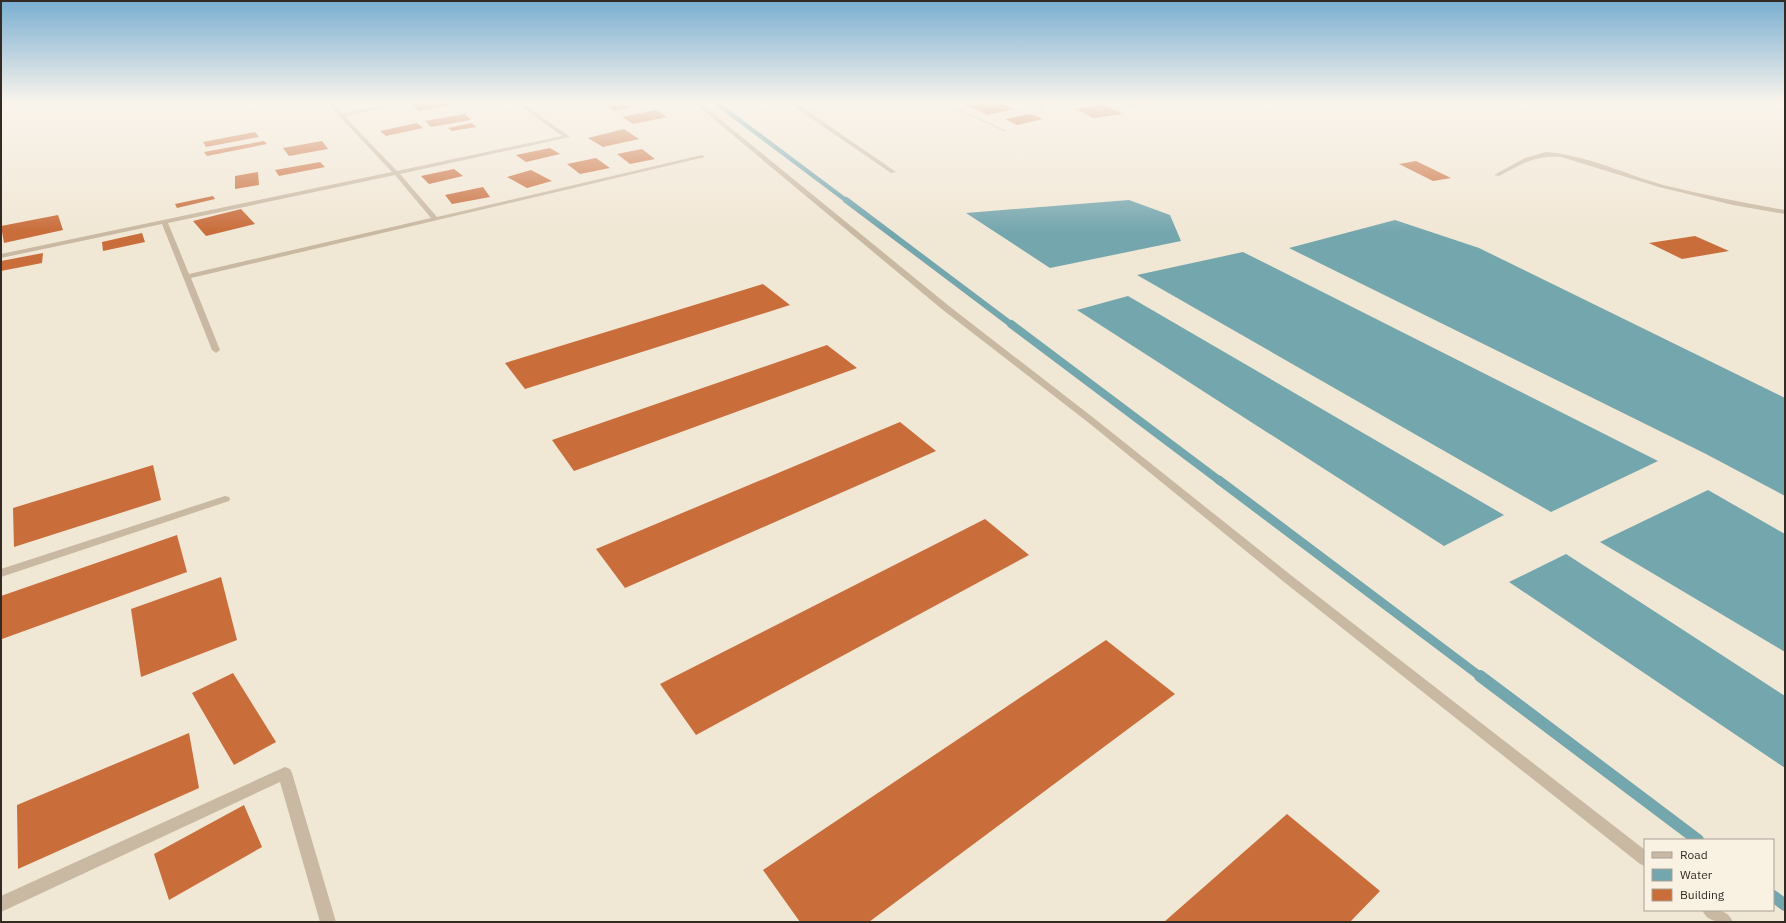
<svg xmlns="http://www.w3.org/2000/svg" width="1786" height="923" font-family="'IBM Plex Sans',sans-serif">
<rect width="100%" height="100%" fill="#f1e7d5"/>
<path fill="#74a6ae" d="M1129 200 1170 215 1181 241 1050 268 966 213Z
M1395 220 1479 248 1785 398V496L1706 454 1289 248Z
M1243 252 1658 461 1551 512 1137 275Z
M1128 296 1504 515 1444 546 1077 310Z
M1708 490 1785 534V652L1600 542Z
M1566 554 1785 696V768L1509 582Z"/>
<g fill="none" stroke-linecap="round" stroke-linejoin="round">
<path stroke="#74a6ae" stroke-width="4.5" d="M715 102 847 201"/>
<path stroke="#74a6ae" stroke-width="6" d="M846 200 1012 325"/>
<path stroke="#74a6ae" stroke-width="8" d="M1011 324 1220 481"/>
<path stroke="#74a6ae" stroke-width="9" d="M1219 480 1481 677"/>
<path stroke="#74a6ae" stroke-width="12" d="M1480 676 1698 840
M1773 896 1785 905"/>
</g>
<path fill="#c96d3b" d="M410 102H459V103L419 111Z
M975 102H998L1014 109 988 115 965 105Z
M1056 102 1040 107 1027 103V102Z
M1123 102H1149V103L1133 107Z
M624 104 630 108 614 111 608 106Z
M1105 105 1123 114 1093 118 1076 109Z
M656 110 667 117 633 124 622 117Z
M465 114 471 120 431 127 425 121Z
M1030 114 1043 119 1017 125 1005 119Z
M417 123 423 128 386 136 380 131Z
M472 123 476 127 452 131 448 128Z
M624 129 639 139 603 147 588 138Z
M255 132 259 137 206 147 203 142Z
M264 141 267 144 207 156 204 152Z
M322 141 328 149 289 156 283 148Z
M550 148 560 154 526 162 516 155Z
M642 149 655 159 630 164 617 154Z
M596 158 610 168 580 174 567 164Z
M1416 161 1451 178 1433 181 1399 164Z
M320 162 325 167 279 176 275 170Z
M454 169 463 176 429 184 421 176Z
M531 170 552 181 527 188 507 177Z
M258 172 259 185 235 189V176Z
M483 187 490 197 452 204 445 195Z
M213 196 215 199 177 208 175 204Z
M241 209 255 224 206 236 193 221Z
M58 215 63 230 4 243 1 226Z
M142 233 145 242 103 251 102 242Z
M1695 236 1729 251 1682 259 1649 243Z
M43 253 42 263 1 271V261Z
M763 284 790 305 525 389 505 363Z
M827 345 857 368 574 471 552 440Z
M900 422 936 451 625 588 596 549Z
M153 465 161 500 14 547 13 508Z
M985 519 1029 555 696 735 660 684Z
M177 535 187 572 2 639 1 596Z
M221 577 237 640 141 677 131 609Z
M1106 640 1175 694 869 922H800L763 870Z
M233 673 276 742 234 765 192 693Z
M189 733 199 788 18 869 17 805Z
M244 805 262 847 169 900 154 854Z
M1287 814 1380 891 1350 922H1164Z"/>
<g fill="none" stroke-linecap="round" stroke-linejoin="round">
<path stroke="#b4a28c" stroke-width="1.5" stroke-dasharray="1 1" stroke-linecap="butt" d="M943 102 1005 131
M821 104 831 102"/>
<path fill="#c9b8a2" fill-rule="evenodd" d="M398 102H411L340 117 337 115Z
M1546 152C1586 155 1625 174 1663 185 1703 195 1744 203 1785 210V214L1733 205 1659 187 1561 157C1534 155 1522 164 1499 176L1494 175 1525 158Z
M225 496 229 497 230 499 229 501 1 577V569Z
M285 767 290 769 292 773 336 922H320L280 782 1 912V896Z"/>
<path fill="#c9b8a2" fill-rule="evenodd" d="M326 102H331L397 171 562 136 515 102H521L570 137 400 174 437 217 702 155 705 157 191 278 220 350 216 353 212 350 162 224 1 258V254L392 172ZM395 175 431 218 189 274 168 223Z
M693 102H699L949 306 1095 419 1292 576 1645 850V866L1640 864 1284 582 1089 423 943 310Z
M787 102H794L802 107 896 172 891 173Z
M1702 910C1715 910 1727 908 1733 922 1720 922 1708 923 1702 910Z"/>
<path fill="#c9b8a2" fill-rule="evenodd" d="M1 102H11L1 106Z"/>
</g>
<linearGradient id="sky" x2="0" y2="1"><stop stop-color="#79aed1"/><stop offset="0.44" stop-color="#f9f4ec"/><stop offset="1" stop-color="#f9f4ec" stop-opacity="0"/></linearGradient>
<rect width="1786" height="232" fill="url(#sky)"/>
<rect width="1786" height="923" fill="none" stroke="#332a24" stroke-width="4"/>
<rect x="1644" y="839" width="130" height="72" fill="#f9f1e1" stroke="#aaa195"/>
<rect x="1652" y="852" width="20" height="6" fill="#c9b8a2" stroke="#aaa195"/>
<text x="1680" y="859" font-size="12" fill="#332a24">Road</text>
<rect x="1652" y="869" width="20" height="12" fill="#74a6ae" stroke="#aaa195"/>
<text x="1680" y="879" font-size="12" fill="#332a24">Water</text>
<rect x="1652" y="889" width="20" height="12" fill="#c96d3b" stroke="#aaa195"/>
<text x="1680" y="899" font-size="12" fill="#332a24">Building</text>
</svg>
